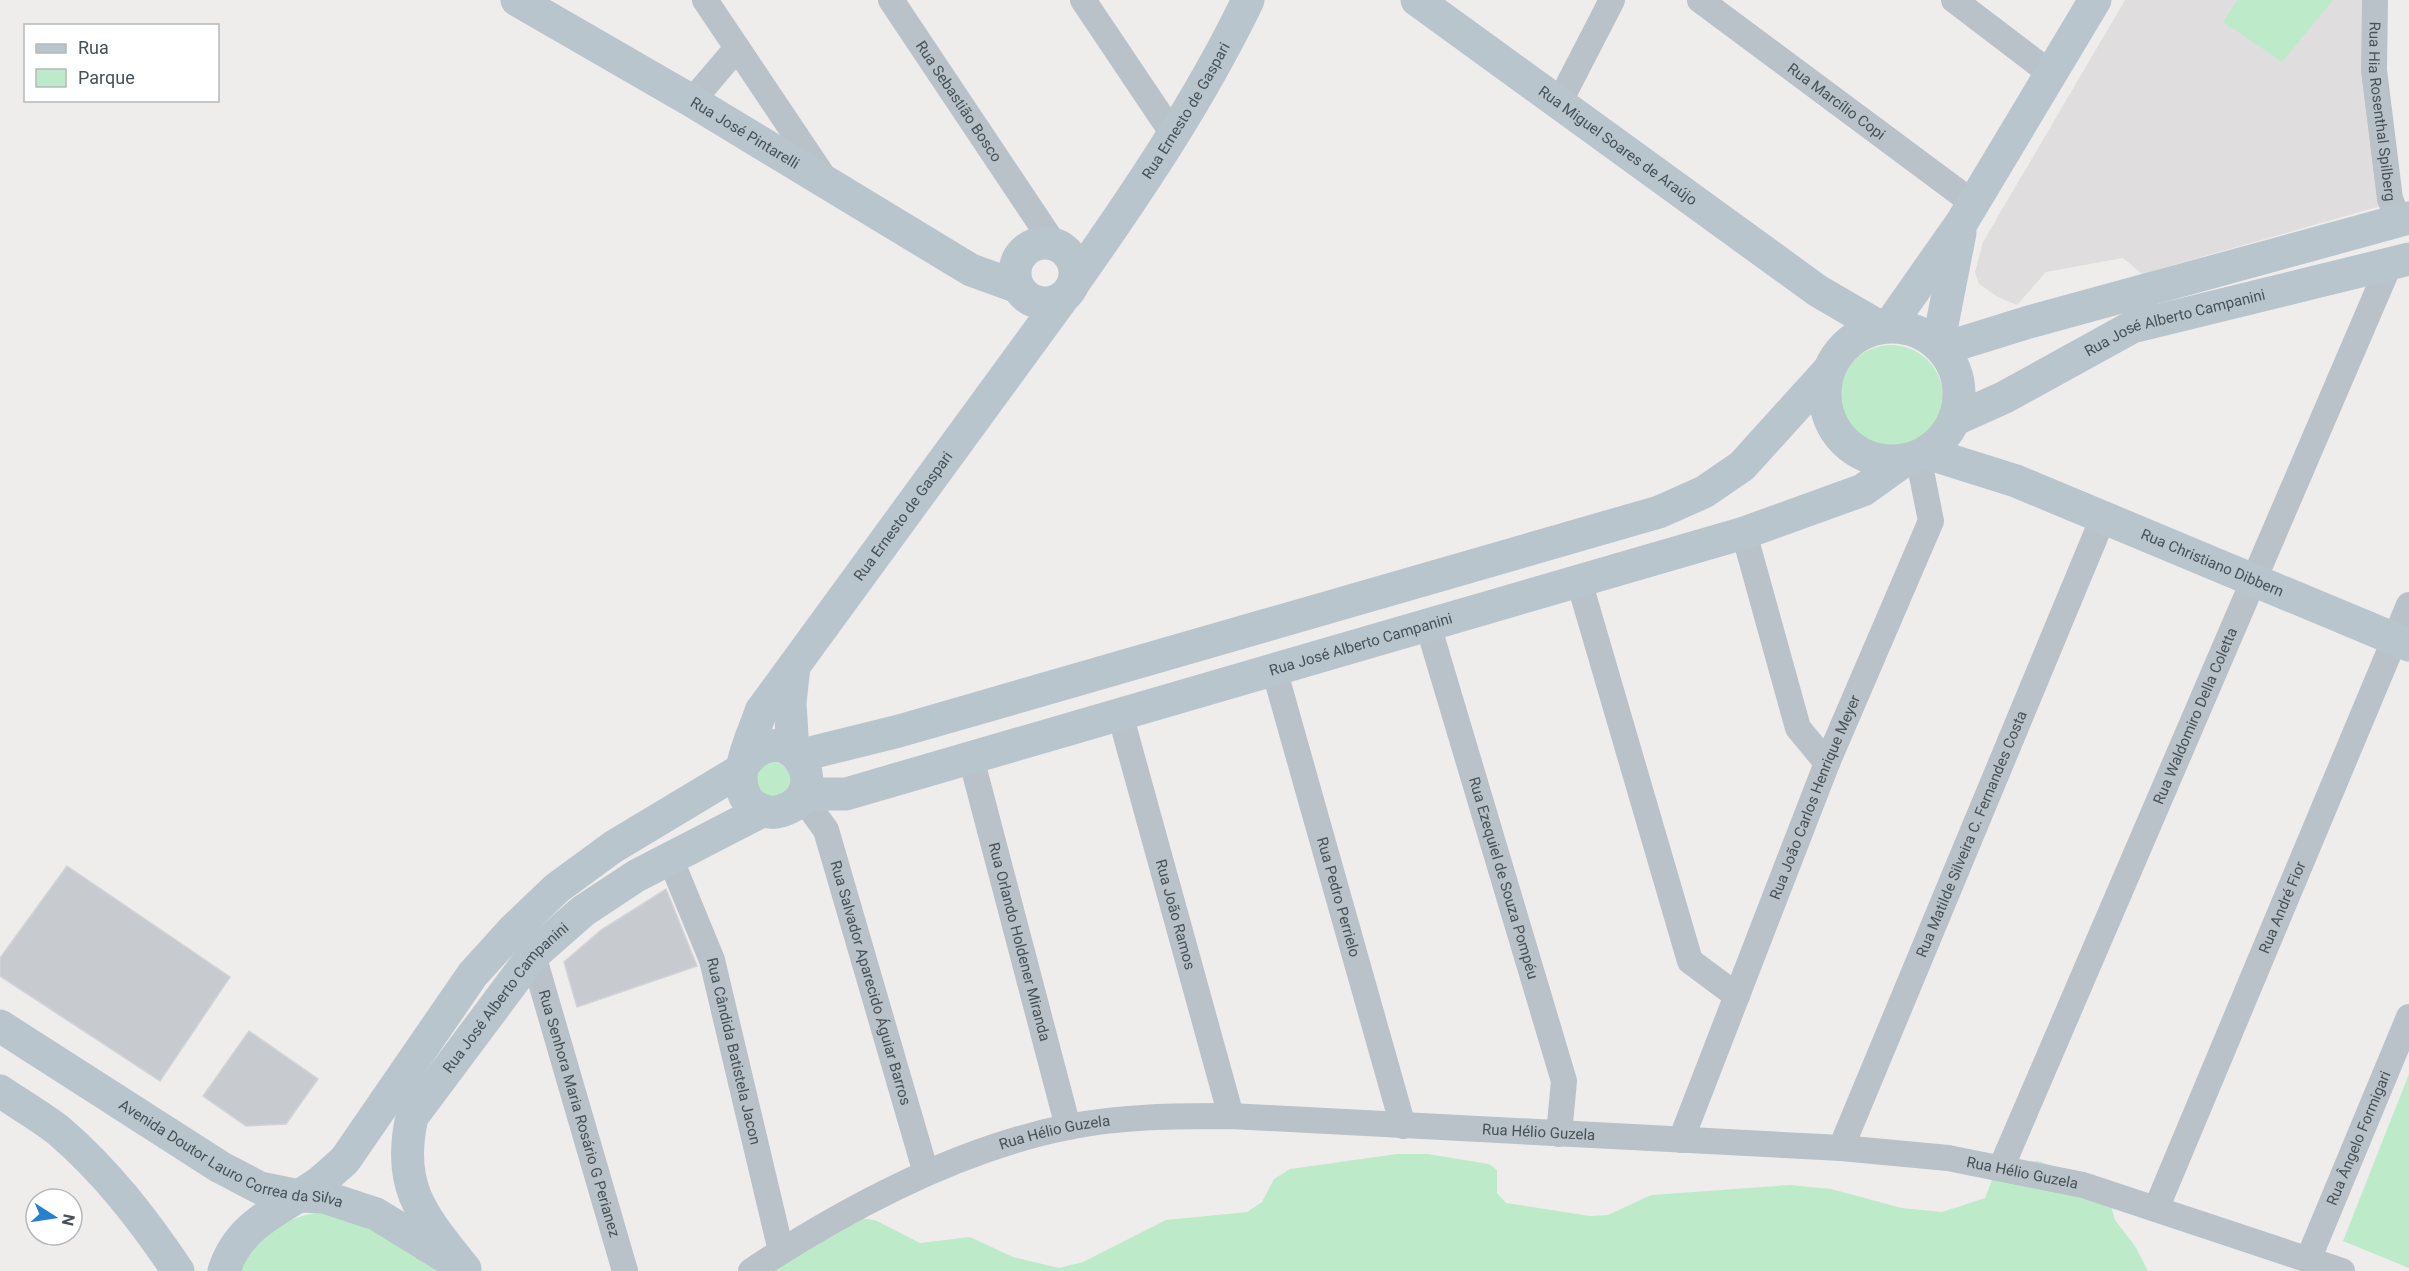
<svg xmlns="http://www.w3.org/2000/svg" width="2409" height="1271" font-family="Roboto,sans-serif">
<rect width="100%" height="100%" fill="#efecec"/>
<path fill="#e0ddde" d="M2125 0H2365L2381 206 2142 274 2123 258 2046 272 2017 305 1998 297 1979 284 1975 272 1983 242Z"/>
<path fill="#bdebca" d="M2237 0H2333L2282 62 2223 22Z
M1839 397a52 52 0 1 1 104 0a52 52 0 1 1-104 0Z
M765 760 788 765 793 784 776 799 756 790 757 766Z
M2409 1074V1268L2343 1241Z
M1397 1154H1428L1489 1164 1497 1170V1193L1506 1203 1590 1216 1608 1215 1651 1195 1790 1185 1831 1189 1902 1208 1942 1212 1985 1198 1995 1172 2002 1164 2038 1161 2083 1178 2111 1206 2115 1220 2135 1246 2148 1271H764L847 1217 875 1220 920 1243 970 1237 1013 1257 1059 1268 1083 1262 1166 1220 1247 1212 1262 1202 1274 1179 1290 1169Z
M324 1211 356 1215 438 1271H240C262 1230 279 1220 324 1211Z"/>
<path fill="#c7cacf" stroke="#d1d3d8" stroke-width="1.5" d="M67 866 230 977 160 1081 0 976V958Z
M666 889 697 966 577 1007 564 962 601 930Z
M249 1031 318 1079 286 1124 246 1126 203 1096Z"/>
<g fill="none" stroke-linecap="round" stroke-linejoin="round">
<g stroke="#b8c2c8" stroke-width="26">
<path d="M705 0 825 179"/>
<path id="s1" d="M891 0 1054 244"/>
<path d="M1083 0 1173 134"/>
<path id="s2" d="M1700 0 1973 203"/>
<path d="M1954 0 2050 73"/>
<path id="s3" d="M2375 0 2374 70 2390 199 2399 221"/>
<path d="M692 101 737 48"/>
<path d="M1559 103 1612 0"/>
<path d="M1744 533 1798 728 1827 763"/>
<path d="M1579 581 1690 961 1737 996"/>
<path id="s4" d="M1428 625 1564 1081 1559 1134"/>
<path id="s5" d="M1274 669 1403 1126"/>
<path id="s6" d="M1120 714 1231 1116"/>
<path id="s7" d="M971 758 1068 1127"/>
<path id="s8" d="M802 797 826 830 926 1173"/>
<path id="s9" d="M670 858 712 960 781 1251"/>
<path id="s10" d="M533 955 625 1271"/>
<path id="s11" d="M1681 1140 1827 763 1931 521 1918 456"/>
<path id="s12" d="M1841 1148 2103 518"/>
<path id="s13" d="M2001 1168 2390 263"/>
<path id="s14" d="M2156 1209 2409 605"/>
<path id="s15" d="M2308 1260 2409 1017"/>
<path id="s16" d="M751 1271C845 1209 957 1149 1068 1127 1123 1116 1177 1116 1231 1116L1841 1148 1948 1158 2083 1185 2342 1271"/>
</g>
<g stroke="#b9c5cd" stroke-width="33">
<path id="s17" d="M517 0 692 101 971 270 1018 287"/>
<path id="s18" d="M1417 0 1818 291 1880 327"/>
<circle cx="1045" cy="273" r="30"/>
<path id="s19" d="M1073 284C1137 193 1200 100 1248 0"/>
<path d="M1889 326 1962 222 2095 0"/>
<circle cx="1892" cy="394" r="67"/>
<path d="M1938 345 1960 233"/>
<path d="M1942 349 2029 322 2409 218"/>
<path id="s20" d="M1954 420 2005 397 2132 327 2409 259"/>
<path id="s21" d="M1927 453 2016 481 2409 645"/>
<path d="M793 751 790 703 794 666"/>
<path d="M798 756 899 731 1659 512 1704 492 1742 466 1828 371"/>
<path id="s22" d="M744 764C787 709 839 793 781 811 772 814 762 811 754 806 725 786 753 737 761 711L1062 299"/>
<path id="s23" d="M804 794H846L1744 533 1863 490 1905 460"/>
<path id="s24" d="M0 1026 220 1167 260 1188 299 1196 324 1197 376 1214 446 1257"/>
<path d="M0 1091C19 1104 40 1116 58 1130 106 1171 143 1219 178 1271"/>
<path id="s25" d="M465 1269C423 1216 396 1188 412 1117L533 955 583 911 636 876 762 811"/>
<path d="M224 1271C239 1222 283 1209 320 1182 329 1175 337 1167 345 1160L473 974 512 931 557 888 613 847 741 770"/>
</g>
</g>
<g text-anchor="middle" stroke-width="6" stroke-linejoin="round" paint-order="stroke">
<g font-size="15" fill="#465158" stroke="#fff">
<text dy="5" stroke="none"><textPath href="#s1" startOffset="122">Rua Sebastião Bosco</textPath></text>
<text dy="5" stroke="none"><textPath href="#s2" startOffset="170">Rua Marcílio Copi</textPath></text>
<text dy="5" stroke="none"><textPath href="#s19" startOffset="207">Rua Ernesto de Gaspari</textPath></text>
<text dy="5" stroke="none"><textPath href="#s3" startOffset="112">Rua Hia Rosenthal Spilberg</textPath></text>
<text dy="5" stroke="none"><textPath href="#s17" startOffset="264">Rua José Pintarelli</textPath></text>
<text dy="5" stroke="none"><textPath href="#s18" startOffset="248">Rua Miguel Soares de Araújo</textPath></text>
<text dy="5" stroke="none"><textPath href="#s20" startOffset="243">Rua José Alberto Campanini</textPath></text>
<text dy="5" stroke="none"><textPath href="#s22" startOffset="504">Rua Ernesto de Gaspari</textPath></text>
<text dy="5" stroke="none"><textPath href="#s21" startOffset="306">Rua Christiano Dibbern</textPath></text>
<text dy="5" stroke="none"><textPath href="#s23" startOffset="578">Rua José Alberto Campanini</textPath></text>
<text dy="5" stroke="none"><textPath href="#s13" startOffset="492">Rua Waldomiro Della Coletta</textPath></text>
<text dy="5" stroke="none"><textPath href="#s11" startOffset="368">Rua João Carlos Henrique Meyer</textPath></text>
<text dy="5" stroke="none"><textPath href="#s12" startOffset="340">Rua Matilde Silveira C. Fernandes Costa</textPath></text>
<text dy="5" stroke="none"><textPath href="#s4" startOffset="264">Rua Ezequiel de Souza Pompéu</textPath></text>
<text dy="5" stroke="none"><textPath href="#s5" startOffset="237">Rua Pedro Perrielo</textPath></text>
<text dy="5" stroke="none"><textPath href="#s14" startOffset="327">Rua André Fior</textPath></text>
<text dy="5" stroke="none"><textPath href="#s6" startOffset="208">Rua João Ramos</textPath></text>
<text dy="5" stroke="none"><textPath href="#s7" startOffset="190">Rua Orlando Holdener Miranda</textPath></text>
<text dy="5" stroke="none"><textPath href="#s8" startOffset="200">Rua Salvador Aparecido Águiar Barros</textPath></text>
<text dy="5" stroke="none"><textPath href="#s25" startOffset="321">Rua José Alberto Campanini</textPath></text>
<text dy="5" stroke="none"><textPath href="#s9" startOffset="204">Rua Cândida Batistela Jacon</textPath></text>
<text dy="5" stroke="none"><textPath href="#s10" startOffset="165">Rua Senhora Maria Rosário G Perianez</textPath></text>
<text dy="5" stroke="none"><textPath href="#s16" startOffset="822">Rua Hélio Guzela</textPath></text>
<text dy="5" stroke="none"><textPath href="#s16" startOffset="336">Rua Hélio Guzela</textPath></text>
<text dy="5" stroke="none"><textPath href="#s15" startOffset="132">Rua Ângelo Formigari</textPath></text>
<text dy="5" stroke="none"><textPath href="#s24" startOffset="267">Avenida Doutor Lauro Correa da Silva</textPath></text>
<text dy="5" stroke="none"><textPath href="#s16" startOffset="1308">Rua Hélio Guzela</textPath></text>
</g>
</g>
<rect x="24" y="24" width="195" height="78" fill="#ffffff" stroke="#b5b9bc" stroke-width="1.5"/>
<rect x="36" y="44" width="30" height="9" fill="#b9c5cd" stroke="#b5b9bc" stroke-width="1.5"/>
<text x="78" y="54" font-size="18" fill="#465158">Rua</text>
<rect x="36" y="69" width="30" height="18" fill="#bdebca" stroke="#b5b9bc" stroke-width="1.5"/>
<text x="78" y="84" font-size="18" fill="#465158">Parque</text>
<g transform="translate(54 1217) rotate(102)"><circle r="28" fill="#ffffff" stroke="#b5b9bc" stroke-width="1.5"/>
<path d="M0-4.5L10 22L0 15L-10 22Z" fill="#2581d0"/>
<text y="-9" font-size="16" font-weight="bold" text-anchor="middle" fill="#465158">N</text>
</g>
</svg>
